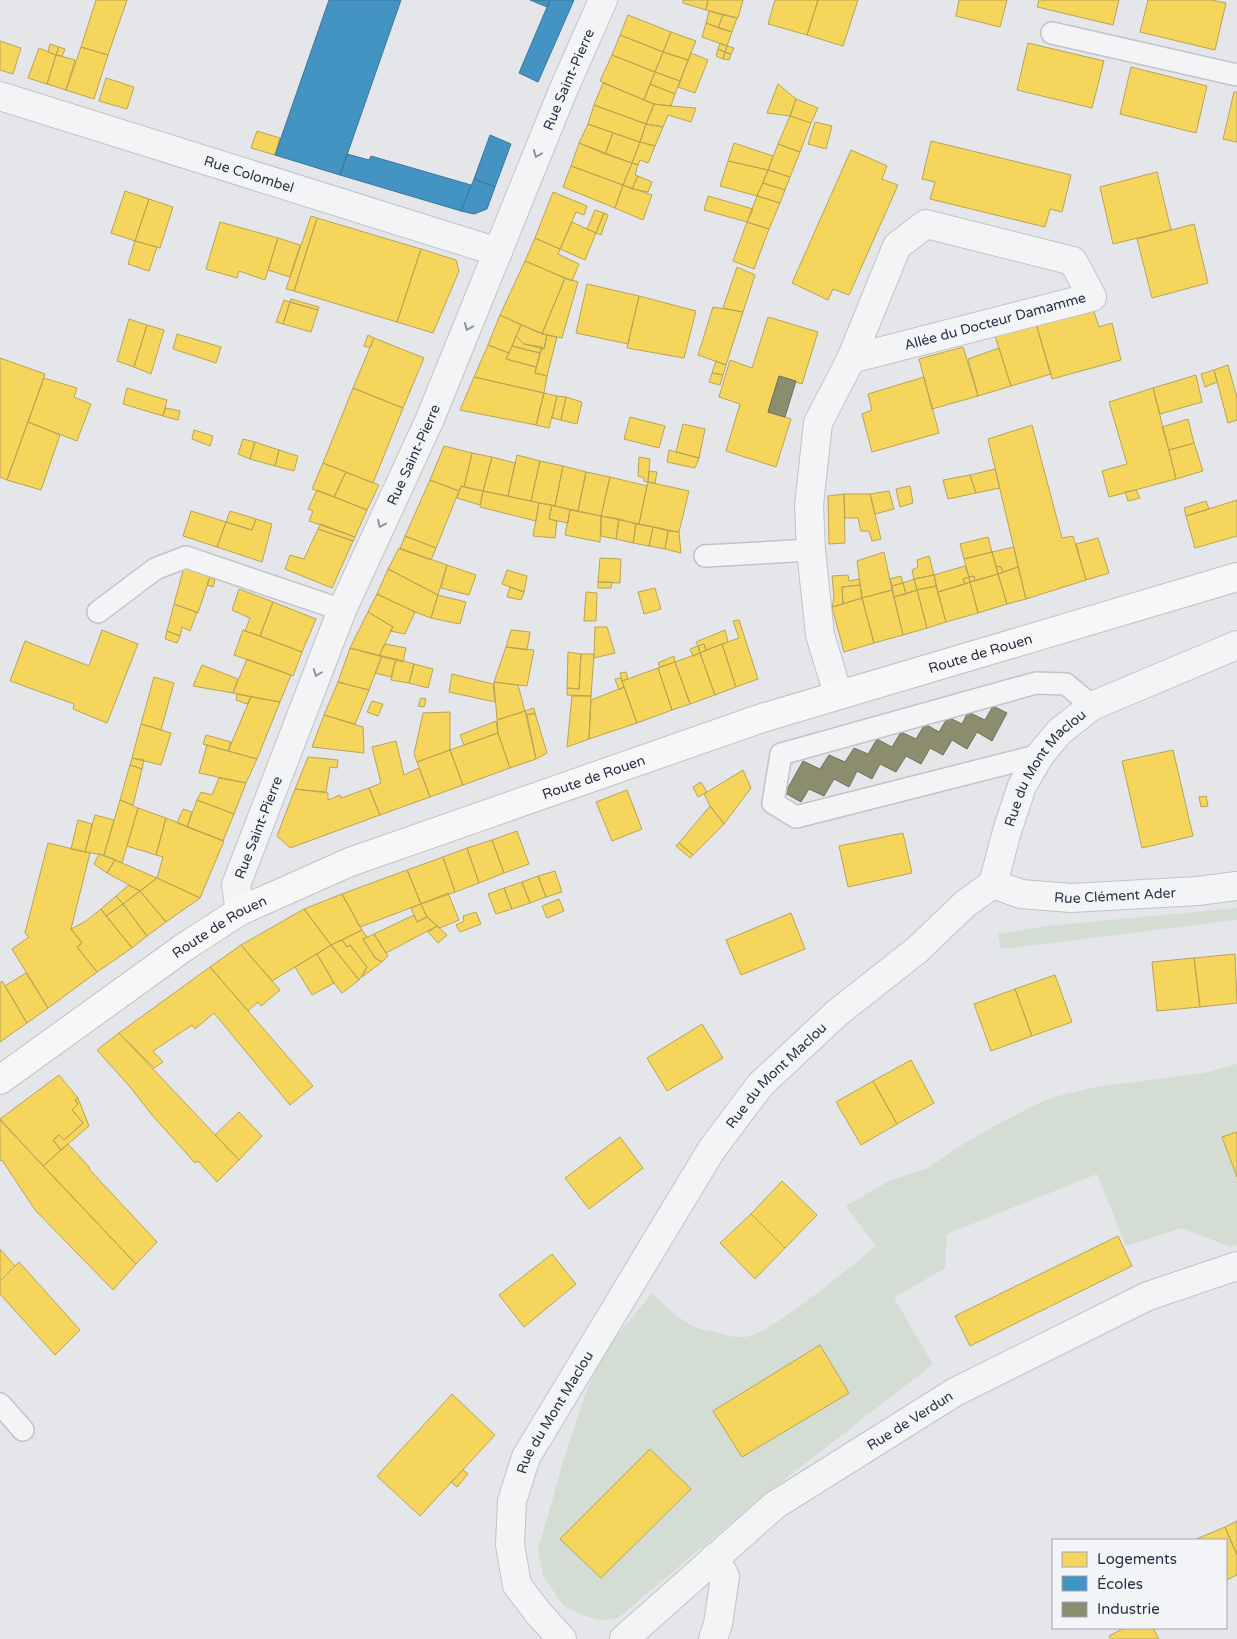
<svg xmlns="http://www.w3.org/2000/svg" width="1237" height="1639" font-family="'Varela Round',sans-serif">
<rect width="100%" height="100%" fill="#e4e6e9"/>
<path fill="#d4ddd4" d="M1237 908V920L1001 949 998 934 1048 926Z
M1237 1064V1245L1231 1247 1181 1228 1126 1246 1097 1174 947 1234 945 1268 894 1298 933 1364 757 1501 618 1618 600 1620 582 1615 564 1606 543 1576 538 1550 565 1455 588 1387 606 1349 652 1293C665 1306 679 1320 697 1328 702 1330 709 1331 715 1332 724 1335 735 1338 745 1337 772 1334 852 1265 876 1246L846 1206 889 1181 928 1168 955 1149 987 1130 1039 1103 1058 1096 1096 1087 1204 1073Z"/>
<path fill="#f6d55c" stroke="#b8a455" d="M96 0H127L108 55 81 47Z
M683 0H708L706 10 683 3Z
M708 0H743L738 18 706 10Z
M775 0H818L807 35 768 24Z
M818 0H858L843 46 807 35Z
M959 0H1007L1000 27 956 16Z
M1039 0H1119L1113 25 1037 7Z
M1148 0H1212L1226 3 1215 50 1140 32Z
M709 11 723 15 718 28 706 23Z
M628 15 671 32 663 52 620 35Z
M723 15 737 18 732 32 718 28Z
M706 23 732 32 727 46 702 37Z
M671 32 696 41 688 60 663 52Z
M620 35 663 52 655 72 612 55Z
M0 41 21 48 13 74 0 70Z
M720 43 727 46 725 52 718 49Z
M1028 43 1104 61 1092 108 1017 90Z
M50 44 59 47 56 55 48 52Z
M727 46 734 48 731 54 725 52Z
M59 47 65 49 62 56 56 55Z
M81 47 108 55 94 99 66 90Z
M39 48 56 55 47 84 28 78Z
M718 49 725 52 723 59 716 56Z
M663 52 688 60 680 81 655 72Z
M725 52 731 54 729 60 723 59Z
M691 53 708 60 695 93 678 87Z
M56 55 75 60 66 90 47 84Z
M612 55 655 72 644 100 600 81Z
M1131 67 1207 86 1196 133 1120 114Z
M655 72 680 81 675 94 650 84Z
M106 78 134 87 127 109 99 101Z
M603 83 654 104 646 124 594 105Z
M650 84 675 94 671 106 654 104 644 100Z
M778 84 796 99 790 116 767 113Z
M1234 92H1237V142L1223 139Z
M796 99 818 108 811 123 790 116Z
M654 104 671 106 696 108 691 122 668 115 663 127 646 124Z
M594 105 646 124 640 142 588 124Z
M790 116 811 123 800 152 778 144Z
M815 122 832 126 826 149 808 144Z
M588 124 613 133 605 154 579 143Z
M646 124 663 127 655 146 640 142Z
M257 131 280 138 275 155 251 148Z
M613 133 640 142 632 163 605 154Z
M931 141 1071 175 1062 212 1050 209 1045 227 930 199 935 182 922 179Z
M640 142 655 146 648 163 640 160 638 165 632 163Z
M579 143 632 163 623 185 571 166Z
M734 143 773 156 768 170 728 161Z
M778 144 800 152 790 177 768 170Z
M851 150 887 166 882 179 898 185 849 295 833 289 828 300 792 283Z
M728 161 768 170 757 196 720 186Z
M632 163 638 165 635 175 638 176 632 189 623 185Z
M571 166 623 185 615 208 563 187Z
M768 170 790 177 785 190 763 183Z
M1157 172 1171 230 1113 244 1100 187Z
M638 176 652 182 648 192 632 189Z
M763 183 785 190 780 203 757 196Z
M623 185 652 195 643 220 615 208Z
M125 191 149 199 135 241 111 233Z
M553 192 587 206 584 215 576 212 560 249 535 238Z
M708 196 753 209 747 222 704 210Z
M757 196 780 203 769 229 747 222Z
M149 199 173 207 160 248 135 241Z
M595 210 604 213 596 233 587 229Z
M604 213 608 215 601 235 596 233Z
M311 216 317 218 294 291 286 289Z
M317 218 421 249 397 322 294 291Z
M220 222 278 238 265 280 239 271 237 278 206 269Z
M572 222 596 233 585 260 560 249Z
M747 222 769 229 754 269 733 261Z
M1194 224 1208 283 1152 298 1137 239Z
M278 238 300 245 290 277 268 270Z
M535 238 560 249 558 254 579 264 572 281 525 261Z
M135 241 157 247 149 271 128 264Z
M421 249 456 260 459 271 433 333 397 322Z
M525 261 565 278 542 334 500 315Z
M737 267 755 275 743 312 723 308Z
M565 278 578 282 562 338 542 334Z
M587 284 639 296 628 344 576 333Z
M639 296 696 311 684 358 627 348Z
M291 299 319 307 318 310 290 302Z
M284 300 290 302 283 324 276 322Z
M290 302 318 310 311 332 283 324Z
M713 307 743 312 726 365 698 355Z
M1093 309 1099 327 1112 323 1121 360 1052 379 1036 324Z
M500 315 521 325 509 353 488 345Z
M768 317 818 332 802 384 779 376 768 412 791 419 776 467 726 451 740 404 719 397 730 360 752 368Z
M129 319 147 325 134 367 117 361Z
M1036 324 1051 374 1011 386 995 336Z
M147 325 164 330 151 374 134 367Z
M521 325 547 335 544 349 524 344 516 336Z
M177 334 221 347 216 363 173 349Z
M368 335 374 338 370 348 364 346Z
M547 335 557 337 547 376 535 373 542 347 544 349Z
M516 336 524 344 542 347 540 353 512 346Z
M374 338 424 358 403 408 353 388Z
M488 345 509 353 506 359 536 367 535 373 547 376 544 393 474 377Z
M512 346 540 353 536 367 506 359Z
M963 347 978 396 932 409 919 359Z
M999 348 1011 386 978 396 968 359Z
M0 358 45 374 7 480 0 477Z
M716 361 726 365 723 375 712 373Z
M1228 365 1237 398V420L1228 423 1214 370Z
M1214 370 1217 382 1205 387 1201 374Z
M712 373 723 375 720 385 709 382Z
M1196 375 1202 402 1160 414 1153 388Z
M474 377 544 393 536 425 460 410Z
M924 377 939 433 872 452 862 414 872 410 868 394Z
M44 378 77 388 74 397 91 404 77 441 28 422Z
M127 388 167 400 163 416 123 404Z
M353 388 403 408 373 483 323 463Z
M1153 388 1176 479 1109 497 1102 471 1127 464 1109 402Z
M544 393 557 396 549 428 536 425Z
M557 396 566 397 561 420 552 418Z
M566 397 582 402 577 424 561 420Z
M166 408 180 411 178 420 163 416Z
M630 417 665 426 659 448 624 439Z
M1188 419 1194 443 1169 450 1162 427Z
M28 422 60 435 41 490 7 480Z
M683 424 705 429 699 458 676 452Z
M1032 425 1062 538 1073 536 1086 580 1026 599 988 439Z
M194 430 213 436 210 446 192 439Z
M243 439 255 442 250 459 238 454Z
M255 442 279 450 275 466 250 459Z
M1194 443 1203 471 1176 479 1169 450Z
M444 446 472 453 464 487 461 486 459 491 430 480Z
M279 450 298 456 294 471 275 466Z
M669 450 699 458 695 468 667 462Z
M472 453 492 457 483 491 464 487Z
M517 455 540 461 531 501 508 496Z
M492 457 515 463 508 496 483 491Z
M639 457 650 459 648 482 644 481V478L638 476Z
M540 461 563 466 555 506 531 501Z
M323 463 346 472 334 497 312 489Z
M563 466 586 472 578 511 555 506Z
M995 469 1000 488 976 493 970 475Z
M649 471 657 472 655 483 648 482Z
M346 472 379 485 367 510 334 497Z
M586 472 610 477 601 516 578 511Z
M970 475 976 493 948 499 943 480Z
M610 477 647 486 639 524 601 516Z
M430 480 459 491 436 548 405 536Z
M648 482 689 491 679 532 639 524Z
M461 486 483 491 480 505 457 498Z
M910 486 913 503 900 507 896 489Z
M317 490 367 510 355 537 309 521 313 511 308 509Z
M1136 490 1140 498 1128 501 1125 492Z
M483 491 539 503 536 521 480 507Z
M889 491 894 509 875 514 870 494Z
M844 494 845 543 829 544 828 496Z
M844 494H870L881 539 872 541 869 531H861L858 518H845Z
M1237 500V536L1195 548 1186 516Z
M1206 501 1209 509 1186 516 1184 508Z
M539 503 552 505 549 519 557 521 555 538 533 536Z
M552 505 570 510 568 523 549 519Z
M570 510 601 516 600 542 565 535Z
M191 511 226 522 217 547 183 536Z
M230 511 256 519 252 530 226 522Z
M601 516 619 519 616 539 601 536Z
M256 519 272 524 262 562 217 547 226 522 252 530Z
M619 519 636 524 633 543 616 539Z
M321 524 355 537 353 541 318 529Z
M636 524 653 527 649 546 633 543Z
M653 527 668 531 665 549 649 546Z
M318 529 353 541 332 588 285 569 290 555 304 559Z
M668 531 679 532 681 553 665 549Z
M405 536 436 548 431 560 400 549Z
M988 537 992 552 964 559 960 544Z
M1098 538 1109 573 1086 580 1076 544Z
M1014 547 1018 567 1003 572 1001 567 996 566 992 552Z
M399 548 447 565 438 595 388 569Z
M884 552 892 590 862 598 857 561Z
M992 552 998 574 975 581 974 576 969 577 964 559Z
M929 556 934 575 914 579 912 570 918 567 917 560Z
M600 558 621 559 620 583 598 582Z
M447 565 476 575 469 595 441 588Z
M965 566 969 577 963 579 965 584 938 592 934 575Z
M996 566 1001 567 1003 572 998 574Z
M184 567 210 577 198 613 174 604Z
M1018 567 1026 599 1007 604 998 574Z
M388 569 438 595 431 618 415 612 377 594Z
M507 570 527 576 524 592 502 584Z
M998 574 1007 604 978 613 970 582Z
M848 575 849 581 859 579 860 585 842 587 843 604 832 607 834 598 832 576Z
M934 575 936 586 917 590 914 579Z
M901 576 903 583 892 586 890 579Z
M974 576 975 581 970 582 969 577Z
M210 577 215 580 213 587 207 585Z
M969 577 970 582 965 584 963 579Z
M914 579 917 590 906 594 903 583Z
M598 582H612L611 588H598Z
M970 582 978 613 946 622 938 592Z
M903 583 906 594 894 597 892 586Z
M860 585 862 598 843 604 842 587Z
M936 586 946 622 927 628 917 590Z
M510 587 524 592 521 600 507 597Z
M655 588 661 609 644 614 638 592Z
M239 589 273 602 260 636 245 631 250 618 232 610Z
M892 590 903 635 874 643 862 598Z
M917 590 927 628 903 635 894 597Z
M586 592 597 593 596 621H584Z
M377 594 415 612 405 634 390 631 393 627 368 612Z
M438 595 466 602 460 624 431 618Z
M862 598 874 643 844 652 832 607Z
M273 602 316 619 302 652 260 636Z
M174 604 197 612 190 631 182 627 180 636 167 631Z
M368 612 393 627 379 656 350 648Z
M739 620 758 679 736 687 722 644 739 638 733 621Z
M595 627H607L615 653 594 658Z
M102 630 138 644 107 723 73 709 74 704 10 681 25 641 89 666Z
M243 630 302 652 293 676 234 655Z
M511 630 530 632 527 650 506 647Z
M725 630 728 642 706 650 704 644 698 646 696 642Z
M167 631 180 636 177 643 165 639Z
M385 644 406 648 403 662 379 656Z
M704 644 706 650 700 653 698 646Z
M722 644 736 687 715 695 700 653Z
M698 646 700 653 693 656 690 649Z
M506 647 534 650 527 686 494 682Z
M350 648 382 656 369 690 338 682Z
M568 652 581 654 579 689 567 688Z
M700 653 715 695 690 704 675 662Z
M581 654H594L591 696 567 695V688L579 689Z
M382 656 396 659 391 677 375 673Z
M674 656 675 662 660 667 658 663Z
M247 659 291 675 280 702 233 693Z
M396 659 414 664 409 683 391 680Z
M675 662 690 704 672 710 658 668Z
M414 664 433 669 428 688 409 683Z
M202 665 238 679 233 693 193 686Z
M658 668 672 710 637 723 622 681Z
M626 672 628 679 622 681 620 673Z
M452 674 493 684 495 702 449 692Z
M154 677 174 683 161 730 141 724Z
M621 678 624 687 619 690 615 679Z
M338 682 369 690 355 724 324 715Z
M494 682 518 685 525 711 497 720Z
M624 687 637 723 589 739 591 700Z
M237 694 251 697 247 704 236 700Z
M572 696H591L589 739 567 747Z
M251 697 280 702 257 759 228 751Z
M421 698 426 699 424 707 418 706Z
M372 701 383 704 378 716 367 712Z
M534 708 535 713 527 715 525 711Z
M525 711 536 759 510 768 498 733 497 720Z
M450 712V750L417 762 414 754 423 713Z
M535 713 547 753 536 759 527 715Z
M324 715 363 727 364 753 312 747Z
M496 721 498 733 464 745 460 735Z
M141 724 171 733 161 765 132 758Z
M498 733 510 768 463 785 450 750Z
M206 735 231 742 228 751 203 744Z
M396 741 404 775 419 768 430 797 380 815 369 788 381 783 372 747Z
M207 745 257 759 246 783 199 773Z
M450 750 463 785 430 797 417 762Z
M1173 750 1193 836 1142 848 1122 761Z
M308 757 338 760 337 768 330 767 326 792 295 789Z
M132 758 144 760 142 769 130 765Z
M130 765 142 769 133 805 120 800Z
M743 770 751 788 724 824 710 806 704 794Z
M219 778 246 783 234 814 197 800 201 792 212 795Z
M701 782 707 792 698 797 693 787Z
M369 788 380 815 290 848 277 836 295 789 328 793V800L340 795 341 798Z
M627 790 642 829 612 841 596 802Z
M1206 796 1208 806 1201 807 1199 797Z
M120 800 138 808 122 863 104 855Z
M197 800 234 814 223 841 187 827Z
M710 806 724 824 693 855 679 843Z
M138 808 166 818 156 855 127 846Z
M183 809 192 812 187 827 177 823Z
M95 815 114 820 104 855 85 852Z
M166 818 224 841 200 898 157 878 163 857 156 855Z
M78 820 92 824 85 852 71 849Z
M517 831 529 864 504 873 492 840Z
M903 833 912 873 848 887 839 846Z
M492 840 504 873 479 883 467 848Z
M48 843 90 853 71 929 82 943 77 947 97 972 48 1008 12 949 29 937 25 933Z
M679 843 693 855 690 858 676 846Z
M467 848 479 883 455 892 443 857Z
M99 854 115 860 107 873 94 864Z
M443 857 455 892 421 904 407 870Z
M115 860 157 878 140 891 107 873Z
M407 870 421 904 360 927 342 894Z
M555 871 562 892 546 897 538 876Z
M538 876 546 897 530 903 522 882Z
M157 878 200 898 166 922 140 891Z
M522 882 530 903 512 909 504 888Z
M129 885 140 891 123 904 116 896Z
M504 888 512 909 496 914 488 894Z
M140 891 166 922 147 936 123 904Z
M448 893 459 920 440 928 427 917 421 904Z
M342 894 362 930 331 945 304 909Z
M116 896 123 904 106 916 101 909Z
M559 899 564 911 547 918 542 906Z
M123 904 147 936 132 948 106 916Z
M421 904 427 917 417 922 411 908Z
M101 909 132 948 97 972 77 947 82 943 71 929 86 921Z
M304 909 331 945 272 981 241 945Z
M476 912 481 924 460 932 456 925 464 921 463 916Z
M791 913 805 949 741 975 726 940Z
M414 915 417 922 427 917 437 926 386 953 374 934Z
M437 926 447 935 438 943 428 932Z
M362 930 367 937 363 939 375 958 382 962 362 977 367 967 350 945 347 947 342 940Z
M374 934 388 956 382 962 375 958 363 939Z
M342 940 347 947 350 945 367 967 359 980 331 945Z
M241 945 280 990 261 1006 258 1002 248 1011 210 967Z
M331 945 359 980 342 993 334 983 317 954Z
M317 954 334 983 312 995 295 967Z
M1235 954 1237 1003 1200 1007 1194 958Z
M1194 958 1200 1007 1157 1011 1152 962Z
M210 967 313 1086 290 1105 214 1013 195 1029 192 1025 153 1051 163 1062 154 1068 119 1033Z
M26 973 48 1008 27 1023 5 986Z
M1055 975 1072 1022 1032 1036 1015 989Z
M2 981 27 1023 0 1042V983Z
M1015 989 1032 1036 991 1051 974 1004Z
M702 1024 723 1058 667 1091 647 1058Z
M119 1033 239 1160 217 1182 198 1161 195 1163 152 1115 131 1088 97 1050Z
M911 1060 934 1103 897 1124 873 1081Z
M59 1075 78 1098 75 1100 78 1104 72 1110 83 1123 64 1140 59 1135 53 1140 61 1150 43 1166 0 1119Z
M873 1081 897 1124 861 1145 836 1102Z
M78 1098 89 1126 61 1150 53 1140 59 1135 64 1140 83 1123 72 1110 78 1104 75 1100Z
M239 1112 262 1136 239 1160 215 1135Z
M0 1120 136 1264 113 1290 35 1210 2 1160 0 1161Z
M1237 1132V1177L1222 1137Z
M620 1137 643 1168 589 1209 565 1178Z
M68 1144 90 1168 89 1169 157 1242 136 1264 43 1166Z
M782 1181 817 1215 785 1248 751 1214Z
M751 1214 785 1248 755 1279 720 1243Z
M1118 1236 1132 1266 970 1346 955 1316Z
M0 1249 15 1266 0 1281Z
M552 1254 576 1284 524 1327 499 1295Z
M19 1262 80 1330 55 1355 0 1294V1281Z
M820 1345 849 1393 742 1457 713 1411Z
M452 1394 495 1435 420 1516 377 1476Z
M650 1449 691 1489 601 1578 560 1539Z
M463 1470 468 1474 457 1487 451 1482Z
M1237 1521V1555L1225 1527Z
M1225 1527 1237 1555V1575L1226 1580V1540H1194Z
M1124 1628H1153L1159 1639H1111L1109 1636Z"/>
<path fill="#4393c3" stroke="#3b769d" d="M329 0H401L340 175 275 155Z
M530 0H550L547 7Z
M550 0H574L538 82 519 73Z
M490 135 511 144 495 187 474 179Z
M347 154 369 160 371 156 471 185 461 211 340 175Z
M474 179 495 187 487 209 474 214 461 211Z"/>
<path fill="#8c8c6e" stroke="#6e7161" d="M779 376 796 381 785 417 768 412Z
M993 706 1007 713 992 741 977 732 967 749 952 740 943 755 930 748 921 764 906 756 896 772 880 764 872 779 857 771 849 787 834 779 824 796 809 789 801 802 785 793 803 761 820 769 829 755 845 762 854 748 868 754 877 739 892 747 901 732 916 739 925 724 939 732 948 717 962 724 968 712 985 720Z"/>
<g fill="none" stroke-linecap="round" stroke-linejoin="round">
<g stroke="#c1c3c7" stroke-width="24">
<path id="lane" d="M1052 33 1237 75
M705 556 811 550
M98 612 155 569 186 557 342 610
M1040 755 796 817 773 803 781 754 1036 683 1066 684 1092 706
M0 1404 23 1430"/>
</g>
<g stroke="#c1c3c7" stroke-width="30">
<g id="street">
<path id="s1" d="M0 96 498 252"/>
<path d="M838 694 820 635 811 550 809 505 818 423 851 359 897 246 926 224 1073 261 1092 297 851 359"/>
<path id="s2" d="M993 884 1021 894 1071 898 1198 891 1237 886"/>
<path id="s3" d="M240 911 236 885 342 610 430 419 562 93 603 0"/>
<path id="s4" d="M562 1639 539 1614 517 1585 510 1545 512 1501 526 1457 712 1149 760 1085 837 1013 917 950 965 904 993 884 1007 831 1022 786 1040 755 1059 732 1092 706 1237 645"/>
<path id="s5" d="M624 1639 775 1505 955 1392 1148 1296 1237 1266"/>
<path d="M713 1639 718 1624 725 1577 715 1557"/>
</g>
</g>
<g stroke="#c1c3c7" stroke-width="30">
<g id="secondary">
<path id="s6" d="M0 1080 183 948 240 911 350 862 762 718 1237 577"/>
</g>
</g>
<use href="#lane" stroke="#f3f4f6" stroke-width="21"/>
<use href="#street" stroke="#f3f4f6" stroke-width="28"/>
<use href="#secondary" stroke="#f7f7f7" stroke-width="28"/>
</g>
<defs><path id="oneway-chevron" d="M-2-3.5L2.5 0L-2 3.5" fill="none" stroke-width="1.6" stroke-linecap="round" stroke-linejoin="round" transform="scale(1.25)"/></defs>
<g stroke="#8e929d">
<use href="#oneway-chevron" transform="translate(537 154) rotate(112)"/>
<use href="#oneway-chevron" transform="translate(468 327) rotate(112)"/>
<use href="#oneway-chevron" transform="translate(381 524) rotate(115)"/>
<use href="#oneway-chevron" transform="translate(317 673) rotate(111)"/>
</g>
<g text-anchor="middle" stroke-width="5" stroke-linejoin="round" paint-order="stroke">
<g font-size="14" fill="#293144" stroke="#f2f4f8">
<text dy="5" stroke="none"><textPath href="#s3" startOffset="898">Rue Saint-Pierre</textPath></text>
<text dy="5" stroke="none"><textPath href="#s1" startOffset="261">Rue Colombel</textPath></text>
<text transform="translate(995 321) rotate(-15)" y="5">Allée du Docteur Damamme</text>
<text dy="5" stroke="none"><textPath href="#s3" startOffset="492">Rue Saint-Pierre</textPath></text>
<text dy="5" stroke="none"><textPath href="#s6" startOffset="1078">Route de Rouen</textPath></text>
<text dy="5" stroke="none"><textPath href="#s4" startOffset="1079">Rue du Mont Maclou</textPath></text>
<text dy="5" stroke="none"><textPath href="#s6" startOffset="672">Route de Rouen</textPath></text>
<text dy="5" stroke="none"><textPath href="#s3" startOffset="88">Rue Saint-Pierre</textPath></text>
<text dy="5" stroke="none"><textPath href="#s2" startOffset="124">Rue Clément Ader</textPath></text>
<text dy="5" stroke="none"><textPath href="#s6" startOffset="268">Route de Rouen</textPath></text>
<text dy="5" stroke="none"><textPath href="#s4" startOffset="659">Rue du Mont Maclou</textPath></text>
<text dy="5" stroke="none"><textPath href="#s4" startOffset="254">Rue du Mont Maclou</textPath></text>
<text dy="5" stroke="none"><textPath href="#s5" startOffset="361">Rue de Verdun</textPath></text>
</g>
</g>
<rect x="1052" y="1539" width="175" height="90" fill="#f2f4f8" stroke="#a2a6b0"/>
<rect x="1062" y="1552" width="25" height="15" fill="#f6d55c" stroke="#a2a6b0"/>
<text x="1097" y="1564" font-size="15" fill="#293144">Logements</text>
<rect x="1062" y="1576" width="25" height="15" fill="#4393c3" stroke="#a2a6b0"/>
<text x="1097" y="1589" font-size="15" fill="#293144">Écoles</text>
<rect x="1062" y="1602" width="25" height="15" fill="#8c8c6e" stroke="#a2a6b0"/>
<text x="1097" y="1614" font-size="15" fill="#293144">Industrie</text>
</svg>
